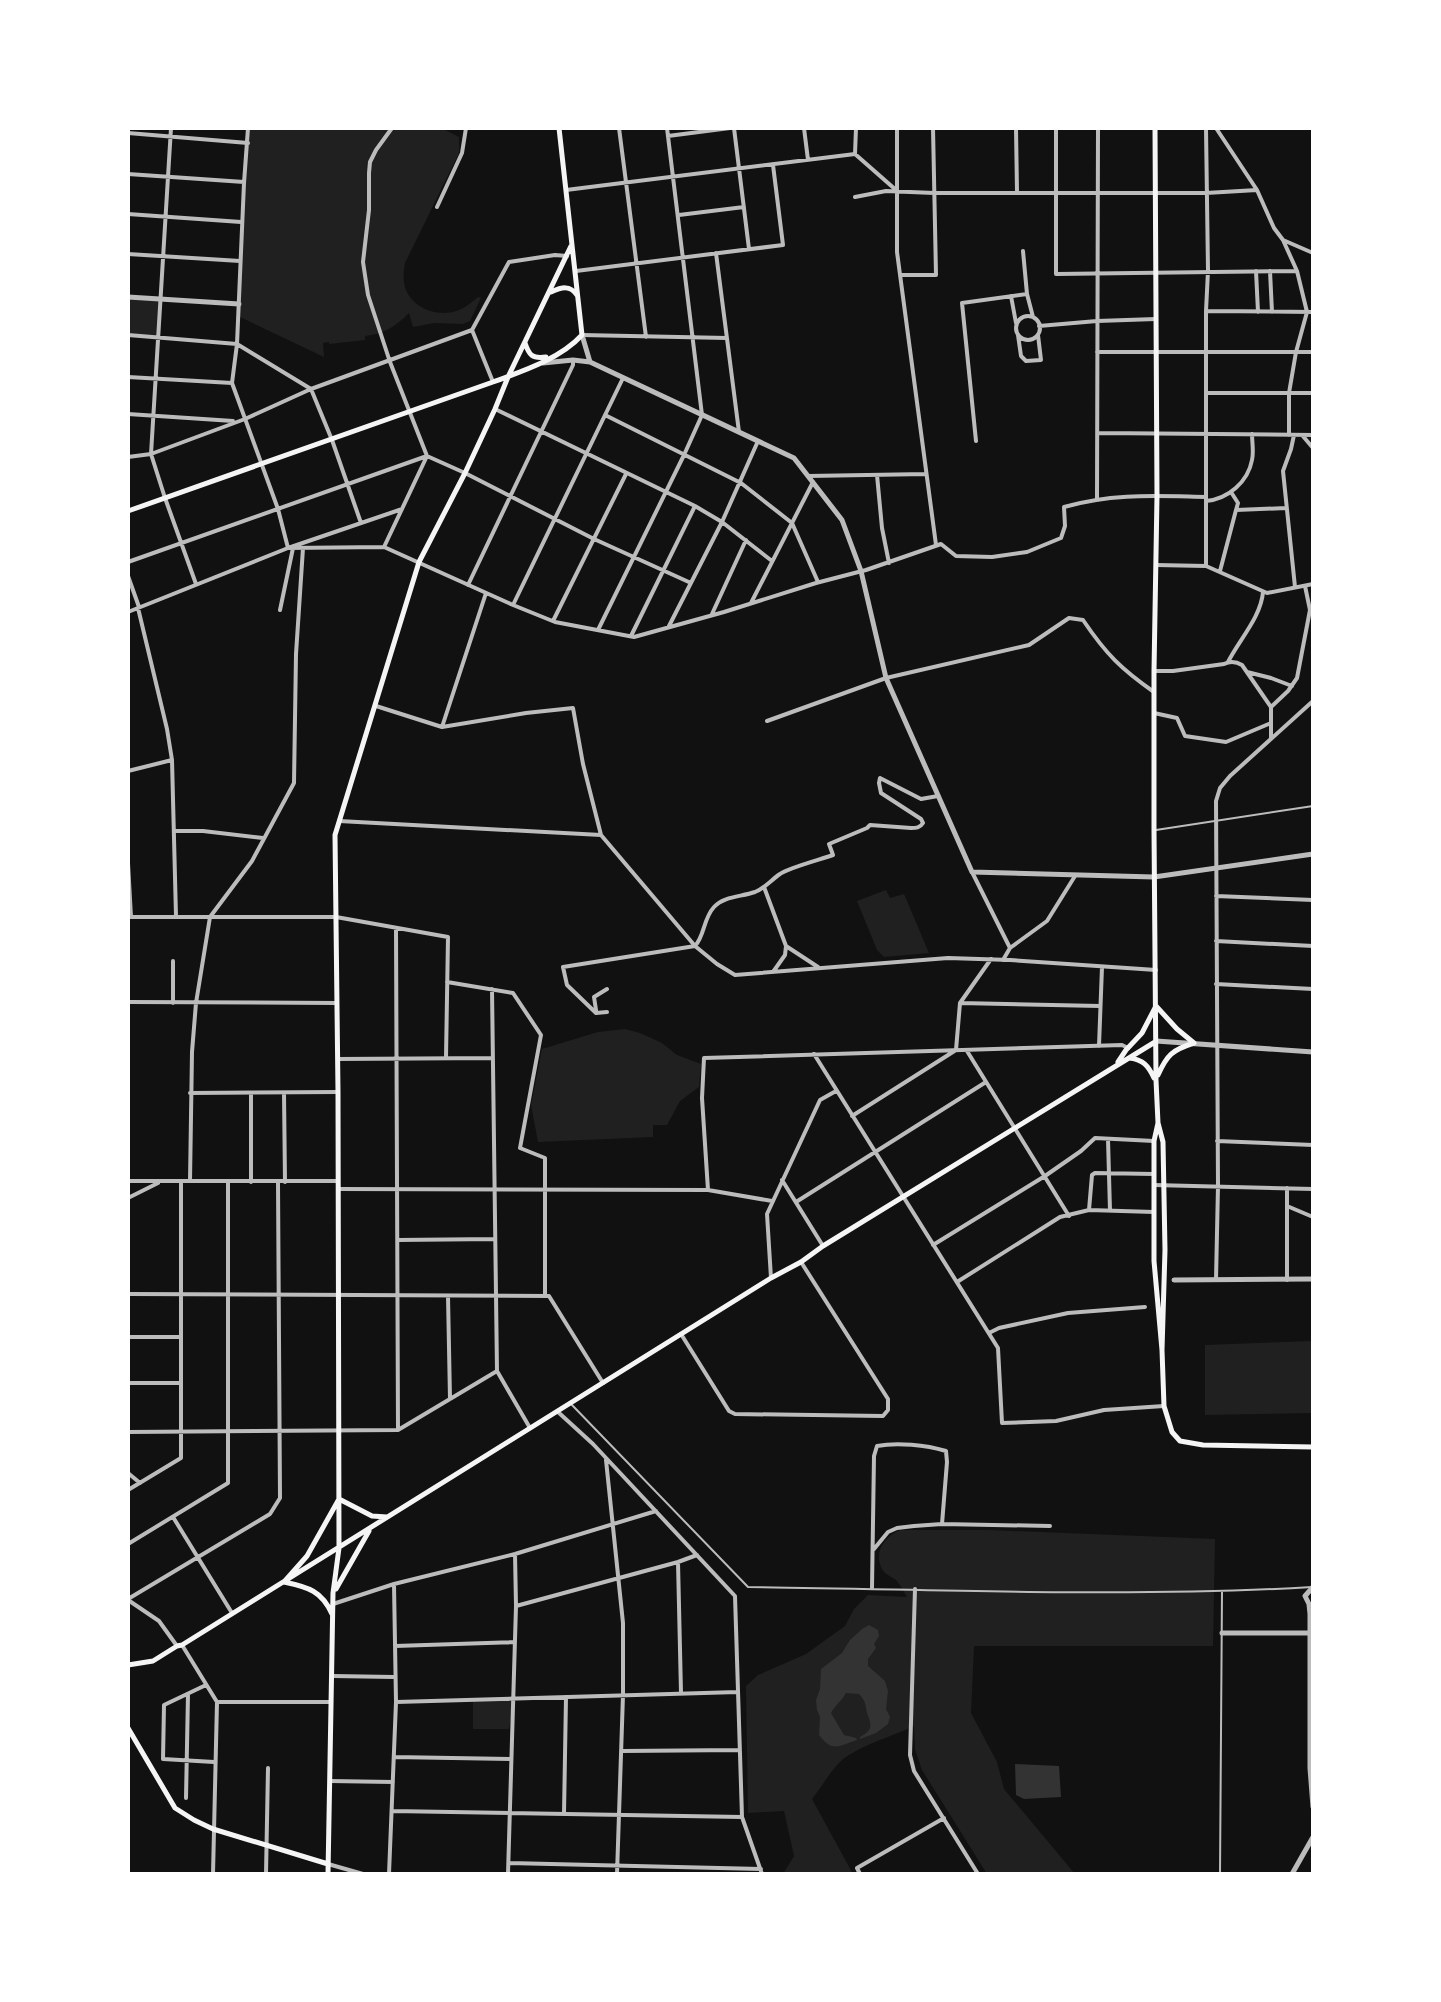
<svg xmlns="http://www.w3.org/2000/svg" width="1441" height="2002" font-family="Overpass,sans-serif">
<rect width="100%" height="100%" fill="#111"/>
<path fill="#202020" d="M248 128H441L459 137V153L405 263C404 269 403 276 404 283 408 306 435 318 456 311 464 309 472 302 478 297L481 298 470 321 463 324 434 323 413 327 409 313C396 326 384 334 365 336V340L329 344V342L323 343 324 357 238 316Z
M128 297 161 299 158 337 128 335Z
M886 890 890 898 904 894 929 953 884 957 877 950 857 901Z
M625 1029 640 1033 662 1043 677 1055 701 1064 699 1087 680 1101 667 1125H653V1137L538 1142 531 1105 542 1049 598 1032Z
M1313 1341V1413L1205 1415V1345Z
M900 1530H989L1215 1539 1213 1646H974L971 1713 997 1762 1004 1789 1075 1874H987L922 1770 915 1749 914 1726C894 1736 854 1747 839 1763 829 1773 821 1788 812 1799L853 1874H783L794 1856 784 1811 748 1813 746 1686 758 1675 806 1654 845 1626 854 1609 868 1595 907 1597C904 1592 900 1584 896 1580 890 1576 884 1574 881 1567 874 1550 886 1536 900 1530Z
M514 1699 509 1729H473V1700Z"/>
<path fill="#333" d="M869 1625 878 1630 879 1636 874 1644 876 1648 868 1659V1666L885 1681 888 1691 886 1709 890 1717 888 1724 876 1733 860 1739V1737C873 1730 872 1726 867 1713 865 1704 866 1701 859 1694L846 1693C842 1701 835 1705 831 1713L844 1735 856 1738 857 1740C838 1746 833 1753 819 1735L820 1717 817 1710 816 1700 820 1689 821 1669 842 1653 850 1640 862 1629Z
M1015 1764 1059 1766 1061 1797 1024 1799 1016 1795Z"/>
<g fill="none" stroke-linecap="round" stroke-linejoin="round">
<path stroke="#bcbcbc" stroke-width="2" d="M1156 830 1313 806
M572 1405 748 1587C935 1589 1125 1598 1312 1587
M1220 1874 1222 1592"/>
<path stroke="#bcbcbc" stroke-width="4" d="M171 128 151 454 165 498 196 584
M248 128 244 183 237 344 232 383 278 509 288 548 384 547 513 605 555 622 634 637 724 612 816 583 866 570 941 544 956 556 992 557 1027 552 1061 538 1065 526 1064 507C1114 493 1155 496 1206 497
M619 128 646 337
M734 128 749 249
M804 128 808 160
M897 128V252L936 545
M1016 128 1017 192
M1056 128V274L1297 271
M1206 128 1208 271 1206 311V566
M1216 128 1257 190 1274 228 1283 240 1313 253
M128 133 248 143
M668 136 730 128
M855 154 856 128
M128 174 244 182
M566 190 855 154 896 190
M855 197 886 191 934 193H1206L1257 190
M437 207 462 153 466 128
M128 214 241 222
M679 215 744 207
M1283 240 1297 271 1307 312 1296 352 1289 393V435
M1023 251 1027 294 1033 317
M716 253 739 432
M128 254 240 261
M576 271 783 245 773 165
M1256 271 1258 312
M1270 271 1272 312
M901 275H936L933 128
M1011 296 1016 323
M1206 311 1313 312
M1016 328a12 12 0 1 1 24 0a12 12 0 1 1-24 0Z
M1039 326 1097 321 1156 319
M472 330 493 382
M128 335 237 344 311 389 332 440 361 523
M582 335 727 338
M1018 335 1021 356 1026 361 1041 360 1038 335
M1097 352H1313
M128 377 232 383
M1207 393H1313
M495 409 695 506 722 522 772 561
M128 414 233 421
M605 415 741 483 792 523 818 582
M1099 433 1313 435
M1294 435 1291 449 1283 471 1295 587
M1302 435 1313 448
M976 441 962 303 1027 294
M128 457 151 454 245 419 311 389 472 330 509 262 555 255 567 256
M877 475 882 528 889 563
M808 476 926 474
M1231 492 1238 503 1236 510 1286 508
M1097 498 1098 128
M1206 501C1228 499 1248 482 1252 460 1254 452 1252 442 1252 434
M384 547 427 456 390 362 368 295 363 262 369 210V173L370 162 376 150 392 128
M128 562 427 456 465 473 594 539 691 583
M1156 565 1206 566 1267 593 1313 584
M1220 571 1236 510
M128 576 139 607
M468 585 573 365V360
M751 603 813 482
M513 605 623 378
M138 608 167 729 172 760 176 916
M280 610 293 548
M128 612 288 548 402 509
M712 614 746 540
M553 621 626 474
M669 626 722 522 758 441
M598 630 684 455 702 415 667 128
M631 636 695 506
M1228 662C1239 640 1261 617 1263 592
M1154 671H1173L1224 664C1230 661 1237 662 1242 665L1271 707
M1247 672 1271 678 1292 686
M376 706 442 727 526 713 573 708 583 764 601 835 695 946 717 964 735 975 948 958 1010 960 1156 970
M1154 713 1177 718 1185 736 1226 742 1271 723
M767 721 886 678 1029 645 1069 618 1083 620C1106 654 1121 669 1154 692
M442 727 486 593
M1271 739V707L1288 691 1297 678 1310 610 1305 586
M128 771 172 760
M339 821 601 835
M174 831H203L263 838
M128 863 131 917
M972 872 1010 948
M764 887 786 946 818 967
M1216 896 1313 900
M128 917H336L448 937 446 1058
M396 928 398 1430
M1216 941 1313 946
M1003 960 1010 948 1047 921 1075 876
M173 961V1003
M773 972 785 955 786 946
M447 982 513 993 541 1035 520 1148 545 1158V1296
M1216 984 1313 989
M492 989 497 1371 530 1428
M128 1002 337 1003
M960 1003 1100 1006
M596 1010 594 997 607 989
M607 1012 596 1013 567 985 563 967 695 946C705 935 703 919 714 907 724 896 741 897 755 892 765 888 771 880 780 874 788 868 822 859 833 855L829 844 867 828 870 825 911 828C916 828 920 828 923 823L921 819 881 793 879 783 880 778 921 799 938 796
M1099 1046 1102 967
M967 1051 1069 1216
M814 1054 998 1348 1002 1423 1056 1421 1104 1410 1164 1406
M338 1059 493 1058
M190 1093 338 1092
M251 1093V1182
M284 1093 285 1182
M852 1116 956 1050 960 1003 991 959
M1108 1139 1110 1211
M1217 1141 1313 1145
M782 1180 823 1246
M128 1181H338
M190 1181 192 1052 196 1003 210 917 252 861 294 783 296 654 303 548
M1154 1185 1313 1189
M1287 1188V1280
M338 1189 708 1190 772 1201
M708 1190 702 1098 704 1058 1122 1045 1128 1048
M128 1198 158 1183
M796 1202 986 1082
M1287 1206 1313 1217
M1089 1210 1092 1175 1095 1173 1154 1174
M398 1240 495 1239
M933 1245 1045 1176 1081 1151 1095 1138 1154 1141
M771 1278 767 1214 820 1100 836 1091
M1216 1280 1218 1186 1216 801 1220 788 1230 776 1313 701
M957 1282 1060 1217 1089 1210 1154 1212
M128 1294 549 1296 603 1383
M448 1296 450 1399
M989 1333 999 1328 1068 1313 1145 1307
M681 1334 729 1411 735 1414 883 1416 888 1410V1399L801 1262
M128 1337H181
M128 1383H181
M558 1412 593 1444 735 1596 742 1817 762 1874
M128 1432 398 1430 497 1371
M606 1460 623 1623V1695L617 1874
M128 1473 140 1483
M128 1490 181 1458V1181
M173 1517 232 1613
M128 1544 228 1483V1182
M874 1549 888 1532 897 1528 914 1526 942 1524 1050 1526
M678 1562 681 1693
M872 1588 874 1456 877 1446C897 1442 926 1445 946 1451L947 1462 942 1524
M915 1589 910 1755 914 1771 978 1874
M128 1599 270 1514 280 1498 278 1182
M128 1600 159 1621 177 1646
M333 1604 394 1584 515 1554 656 1511
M516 1606 678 1562 697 1555
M182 1645 217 1702 213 1874
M395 1646 515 1642
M333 1676 394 1677
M206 1685 164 1705 163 1759 214 1762
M217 1702H330
M396 1702 738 1692
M622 1751 739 1750
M394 1757 511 1759
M330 1781 393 1782
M186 1798 188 1694
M392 1811 742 1817
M564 1814 566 1697
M509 1863 761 1869
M328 1864 363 1874
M266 1874 268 1768
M389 1874 396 1702 394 1585
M508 1874 516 1606 515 1554
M860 1874 857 1868 944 1818"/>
<path stroke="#bcbcbc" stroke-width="5" d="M128 297 239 304
M582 335 590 362
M543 363 573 360 590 362 794 458 842 520 861 571 886 678 972 872 1154 877 1313 854
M1156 1041 1313 1052
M1174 1280 1313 1279
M1313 1587 1305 1596 1309 1604 1310 1614V1768L1313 1807
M1222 1633H1310
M1292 1874 1313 1837"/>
<path stroke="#f5f5f5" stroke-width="5" d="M1155 128 1157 496 1154 671V830L1156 1080 1158 1123 1154 1141V1261L1162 1350 1165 1250 1163 1142 1158 1123
M551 292C562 287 570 285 577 295
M525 343C529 355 532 359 546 357
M128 511 493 382C523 371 560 359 582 335L559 128
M1130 1058C1143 1060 1148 1065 1154 1078
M1118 1062 1126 1050 1142 1033 1156 1006 1177 1029 1194 1043
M1158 1075C1167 1055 1172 1050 1194 1043
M1162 1350 1164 1406 1172 1432 1180 1441 1203 1445 1313 1447
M336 1589 369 1531
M332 1614C322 1591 308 1587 284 1582L307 1556 339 1499 372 1516 387 1517
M128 1665 153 1661 177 1646 182 1645 771 1278 801 1262 823 1246 1155 1042
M128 1728 175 1808 194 1820 213 1829 328 1864
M328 1874 333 1593 339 1548 338 1092 335 835 419 562 465 473 495 409 508 377 571 246"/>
</g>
<rect width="1441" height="2002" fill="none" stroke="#ffffff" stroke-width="260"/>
</svg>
